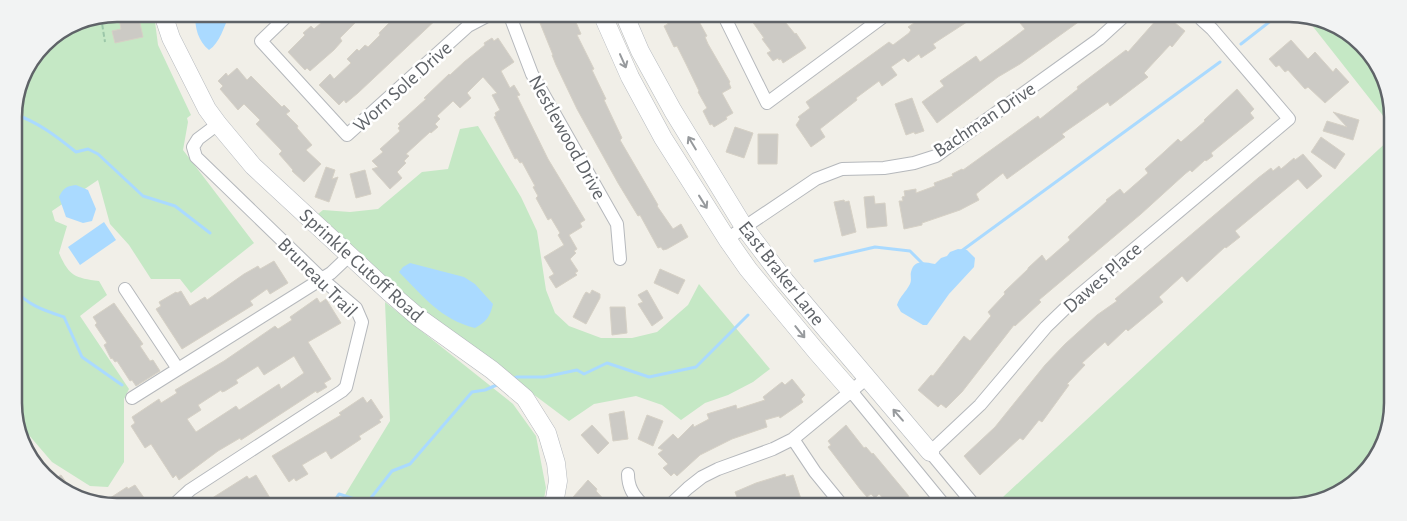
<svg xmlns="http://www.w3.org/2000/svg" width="1407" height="521" font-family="'Alegreya Sans',sans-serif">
<rect width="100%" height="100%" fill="#f1efe8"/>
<path fill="#c5e8c5" d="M118 14H154L158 45 191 115 187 118 188 122 183 150 254 243 191 293 180 279H151L129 245 110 224 98 180 52 211 55 221 67 226 59 253C69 276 75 278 99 281L107 295 80 316 129 389 124 399V462L108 487 90 486 52 462 16 420 14 111 25 71 49 40 78 22Z
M1307 19H1322L1368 49 1392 104V127Z
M478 126 521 197 537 231 546 290 555 313 569 326 601 338H632L657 332 688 305 699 284 770 369 753 382 728 395 705 403 681 420 662 405 636 396 594 404 569 421 426 314 318 214 323 210 350 212 378 209 422 172 448 169 460 129Z
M1392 137 1388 436 1352 486 1296 507 996 506 1004 496Z
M385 302 513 404 536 436 546 488 543 504 340 503 390 421Z"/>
<path fill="#aadaff" d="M195 14H230C224 26 220 43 209 50 198 41 195 28 195 14Z
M76 185 88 190 96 209 92 221 83 223 66 217 59 197C63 188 67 186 76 185Z
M104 222 116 240 80 265 68 247Z
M958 249 967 250 975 258 974 267 949 294 927 325H923L901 312 897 305C900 296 906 292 910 284 912 279 910 276 911 272 914 259 925 262 935 264L941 258 947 256 950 252Z
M410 263 464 277 475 284 493 304C490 317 486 322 475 328 440 319 424 297 399 272L403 267Z"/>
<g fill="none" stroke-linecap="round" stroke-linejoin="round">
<path stroke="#aadaff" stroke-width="3" d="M1241 44 1273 19
M19 94 22 89 20 87
M14 114C38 122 56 136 76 152L88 149 98 154 143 196 175 206 210 233
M960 252 1220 62
M815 261 875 247 910 251 924 265
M15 289C26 305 46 311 64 317L82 357 122 385
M512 379 517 377H544L577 370 584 374 607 363 649 377 696 367 748 315
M333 503 339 494 367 503 392 471 410 464 472 392 485 390 499 384"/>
</g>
<path fill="#cccac5" stroke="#d6d1c6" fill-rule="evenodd" d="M118 14H138L143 37 115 43 112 31 121 29Z
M330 15H363L340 38 342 41 334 50 310 71 307 68 305 70 288 52 305 35 303 33 311 26 314 29Z
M402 15H441L358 93 346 103 344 100 339 105 319 85 330 74 334 79 351 63 347 59 357 49 359 51 365 45 368 47 380 35 379 33 393 19 395 21Z
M544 16H566L569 22 575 20 581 34 577 35 594 69 592 70 606 99 604 100 622 138 620 140 658 205 657 206 673 229 681 224 688 237 667 249 663 250 661 247 658 248 640 215 638 216 618 183 577 109 556 65 552 55H553L538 18Z
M670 16H696L707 36 705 37 708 44 730 82 729 83 731 88 722 93 733 113 726 117 727 119 714 127 712 124 710 125 703 111 707 108 698 92 699 91 686 64 677 46 674 47 664 26 668 24 665 18Z
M749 17H781L795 34 796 33 806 48 783 63 781 59 779 60 778 58 773 61 767 53 771 51 762 39 764 38Z
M923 17 973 18 933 44 936 48 921 58 919 54 908 62 904 58 891 67 897 75 882 86 879 81 856 98 857 100 820 129 825 137 811 147 796 125 800 119 798 117 810 108 806 102 889 42 893 45 909 33 911 30 908 27Z
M1027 18H1084L1020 64 998 77 937 123 922 102 944 86 940 81 976 56 980 62 1005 44 1025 29 1020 23Z
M1158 18H1169L1185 31 1172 47 1170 45 1144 73 1148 77 1110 106 1108 102 1062 134 1065 137 1007 179 1003 173 976 194 979 200 960 210 922 223V225L904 229 899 201H903L902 197 905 196 904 191 916 189V193L935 186 934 183 953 176 952 174 962 169 963 170 1038 116 1040 119 1078 89 1077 87 1126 50 1128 52Z
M492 38 494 41 498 38 514 62 501 71 510 88 514 85 520 95 517 96 548 159 585 220 580 223 582 227 569 235 577 249 574 251 576 253 570 259 578 271 575 273 577 275 556 288 549 277 554 274 544 257 564 245 558 235 560 233 551 218 548 220 536 198 538 196 533 187 535 186 522 162 520 163 517 158 515 159 494 117 496 116 495 113 500 110 492 95 497 93 483 77 467 93 471 98 460 108 453 101 437 116 440 119 435 124 438 127 431 133 430 132 406 154 409 156 404 161 406 163 397 172 402 178 390 189 372 169 378 167 372 161 383 152 380 149 400 131 398 128 400 126 398 124 426 99 424 98 449 74 450 75 464 62 485 45 484 43Z
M1291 40 1308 59 1315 52 1333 72 1336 68 1349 82 1325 103 1308 87 1305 89 1288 70 1285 72 1279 65 1276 67 1269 59Z
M237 68 247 80 251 76 282 107 284 105 290 111 286 114 298 126 297 128 312 145 306 150 321 164 304 182 292 171 293 170 279 154 282 151 256 124 260 120 244 104 238 110 220 89 223 86 218 81 226 73 228 76Z
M1237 89 1254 109 1250 113 1254 118 1211 153 1213 156 1206 161 1205 160 1192 172 1190 170 1185 174 1141 214 1039 300 1041 302 1015 326 1014 325 962 392 946 408 941 404 938 407 918 390 931 375 933 376 964 336 970 341 991 316 988 312 1005 294 1004 292 1028 269V268L1042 255 1046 261 1070 240 1068 237 1107 201 1106 200 1120 189 1124 194 1148 173 1145 169 1164 152 1178 139 1181 142 1205 121 1204 120Z
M912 98 924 131 915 134 914 132 906 135 895 104Z
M1333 112 1359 120 1353 140 1323 131 1327 121 1347 127Z
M735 127 753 133 744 158 726 152Z
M758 134H778L777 164H758Z
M1321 137 1345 154 1335 169 1311 152Z
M1303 154 1322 176 1307 189 1298 179 1235 231 1240 237 1226 248 1225 247 1187 282 1182 276 1159 297 1163 302 1128 331 1126 329 1108 346 1105 342 1082 363 1085 365 1067 384 1069 385 1042 422 1039 420 1023 440 1020 438 980 475 964 456 995 427 1045 365 1065 344 1097 315 1117 301 1115 299 1258 178 1271 168 1273 171 1279 166 1281 169 1294 158 1295 160Z
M326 167 335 170 332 179 338 177 329 202 315 197Z
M365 170 371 194 356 198 350 174Z
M874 196 875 204 885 203 887 226 867 228 864 197Z
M844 200 845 202 849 201 856 232 842 236 834 202Z
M274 261 288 283 270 294 267 289 250 301 253 305 182 349 156 309 161 306 159 302 176 292 177 293 181 291 190 306 205 297 207 300 244 274 258 266 260 269Z
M660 269 685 280 678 294 654 283Z
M592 290 600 294V298L586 324 573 317 584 295 586 292 590 294Z
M647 290 663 318 652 326 638 304 643 302 638 295Z
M317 298 320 303 326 299 341 323 308 342 331 379 324 383 327 387 317 393 316 391 241 440 240 438 218 451 179 480 176 475 173 478 151 444 145 448 131 426 135 423 132 417 159 399 161 403 177 393 175 390 224 361 275 326 278 329 292 320 290 317ZM294 356 304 373 281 389 279 384 239 410 236 406 196 432 187 419 201 410 198 405 221 390 222 392 225 391 238 383 236 380 258 366 264 375Z
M114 303 143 344 140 346 150 361 153 360 160 371 136 386 132 380 130 381 117 361 115 362 112 358 111 359 104 345 107 343 95 325 97 323 93 317Z
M610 307H625L627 333 612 335Z
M792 379 805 395 801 399 803 402 796 407 780 418 779 416 765 420 767 427 732 439 700 455 677 476 674 473 671 476 663 468 668 464 658 454 663 450 658 448 673 434 678 439 693 424 694 427 709 419 707 414 736 405 737 409 765 400 763 397 782 382 785 385Z
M363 397 367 403 371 399 383 417 379 420 381 422 359 436 361 439 331 459 326 451 302 465 308 474 296 481 294 478 289 482 272 456 341 415 339 413Z
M624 411 628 439 613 441 609 414Z
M647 415 663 421 653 446 638 439Z
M592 425 609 443 598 454 581 435Z
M846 425 864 448 866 447 872 454 873 453 908 495 913 505H889L879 494 875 498 871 494 867 497 860 489 828 447 831 445 828 441Z
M785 474 786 477 793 475 801 499 784 505H740L735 492 756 483Z
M61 475 75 495 52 480Z
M256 475 270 498 262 503 206 502 247 476 249 479Z
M588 480 597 489 596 491 608 504H567Z
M135 485 147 502H104L127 487 128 489Z"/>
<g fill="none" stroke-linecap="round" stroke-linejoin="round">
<g stroke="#b5b8bc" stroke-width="14">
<path id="street" d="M288 15 261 41 347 135 468 26 489 15
M510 16 532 74 617 224 620 259
M724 16 767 103 883 17
M727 239 816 179 842 169 884 168 914 163 936 156 1099 39 1122 18
M125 289 178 369
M851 391 945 506
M132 398 331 273 349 256
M793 439 815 472 842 505
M628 474C628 487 633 495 642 504
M177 502 190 490 342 391 346 387 362 322 356 308 322 279 196 157 193 147 198 139 218 124
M671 504 688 488 702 477 718 469 773 449 793 439 867 378
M975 506 930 452 980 405 1046 327 1077 297 1289 119 1212 29 1201 19"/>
</g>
<g stroke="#b6babf" stroke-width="19">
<path id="secondary" d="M163 14 171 38 207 109 218 124 253 166 389 292 418 317 492 370 525 398 547 433 556 463 558 481 554 504
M603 16 630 77 663 138 727 239 748 269 816 351 851 391
M625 16 640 51 673 111 744 227 785 281 930 452"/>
</g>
<path stroke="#9cc7a9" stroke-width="2" stroke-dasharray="5 2.5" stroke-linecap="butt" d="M101 17 105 42"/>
<use href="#street" stroke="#fff" stroke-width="12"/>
<use href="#secondary" stroke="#fff" stroke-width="18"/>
</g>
<defs><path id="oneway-shaft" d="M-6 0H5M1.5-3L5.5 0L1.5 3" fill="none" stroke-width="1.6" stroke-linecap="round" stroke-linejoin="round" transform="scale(1.25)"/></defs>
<g stroke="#979a9d">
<use href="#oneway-shaft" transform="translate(623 61) rotate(66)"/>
<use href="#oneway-shaft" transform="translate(692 143) rotate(-121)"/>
<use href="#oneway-shaft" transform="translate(703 202) rotate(58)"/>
<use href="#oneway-shaft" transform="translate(800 332) rotate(51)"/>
<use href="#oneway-shaft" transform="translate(898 415) rotate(-131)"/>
</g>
<g text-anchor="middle" stroke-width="5" stroke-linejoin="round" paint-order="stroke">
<g font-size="20" fill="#5f6368" stroke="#fff">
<text transform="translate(402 86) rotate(-42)" y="7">Worn Sole Drive</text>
<text transform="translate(984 119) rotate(-34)" y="7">Bachman Drive</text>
<text transform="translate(568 137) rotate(61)" y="7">Nestlewood Drive</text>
<text transform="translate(362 265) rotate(42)" y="7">Sprinkle Cutoff Road</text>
<text transform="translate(782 273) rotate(52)" y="7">East Braker Lane</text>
<text transform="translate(318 277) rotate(45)" y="7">Bruneau Trail</text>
<text transform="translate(1102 277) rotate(-41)" y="7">Dawes Place</text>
</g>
</g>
<path d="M0 0H1407V521H0ZM117 22H1289A95 95 0 0 1 1384 117V403A95 95 0 0 1 1289 498H117A95 95 0 0 1 22 403V117A95 95 0 0 1 117 22Z" fill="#f2f3f3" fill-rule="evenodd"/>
<path fill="none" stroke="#5f6368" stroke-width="2.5" d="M117 22H1289A95 95 0 0 1 1384 117V403A95 95 0 0 1 1289 498H117A95 95 0 0 1 22 403V117A95 95 0 0 1 117 22Z"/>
</svg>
